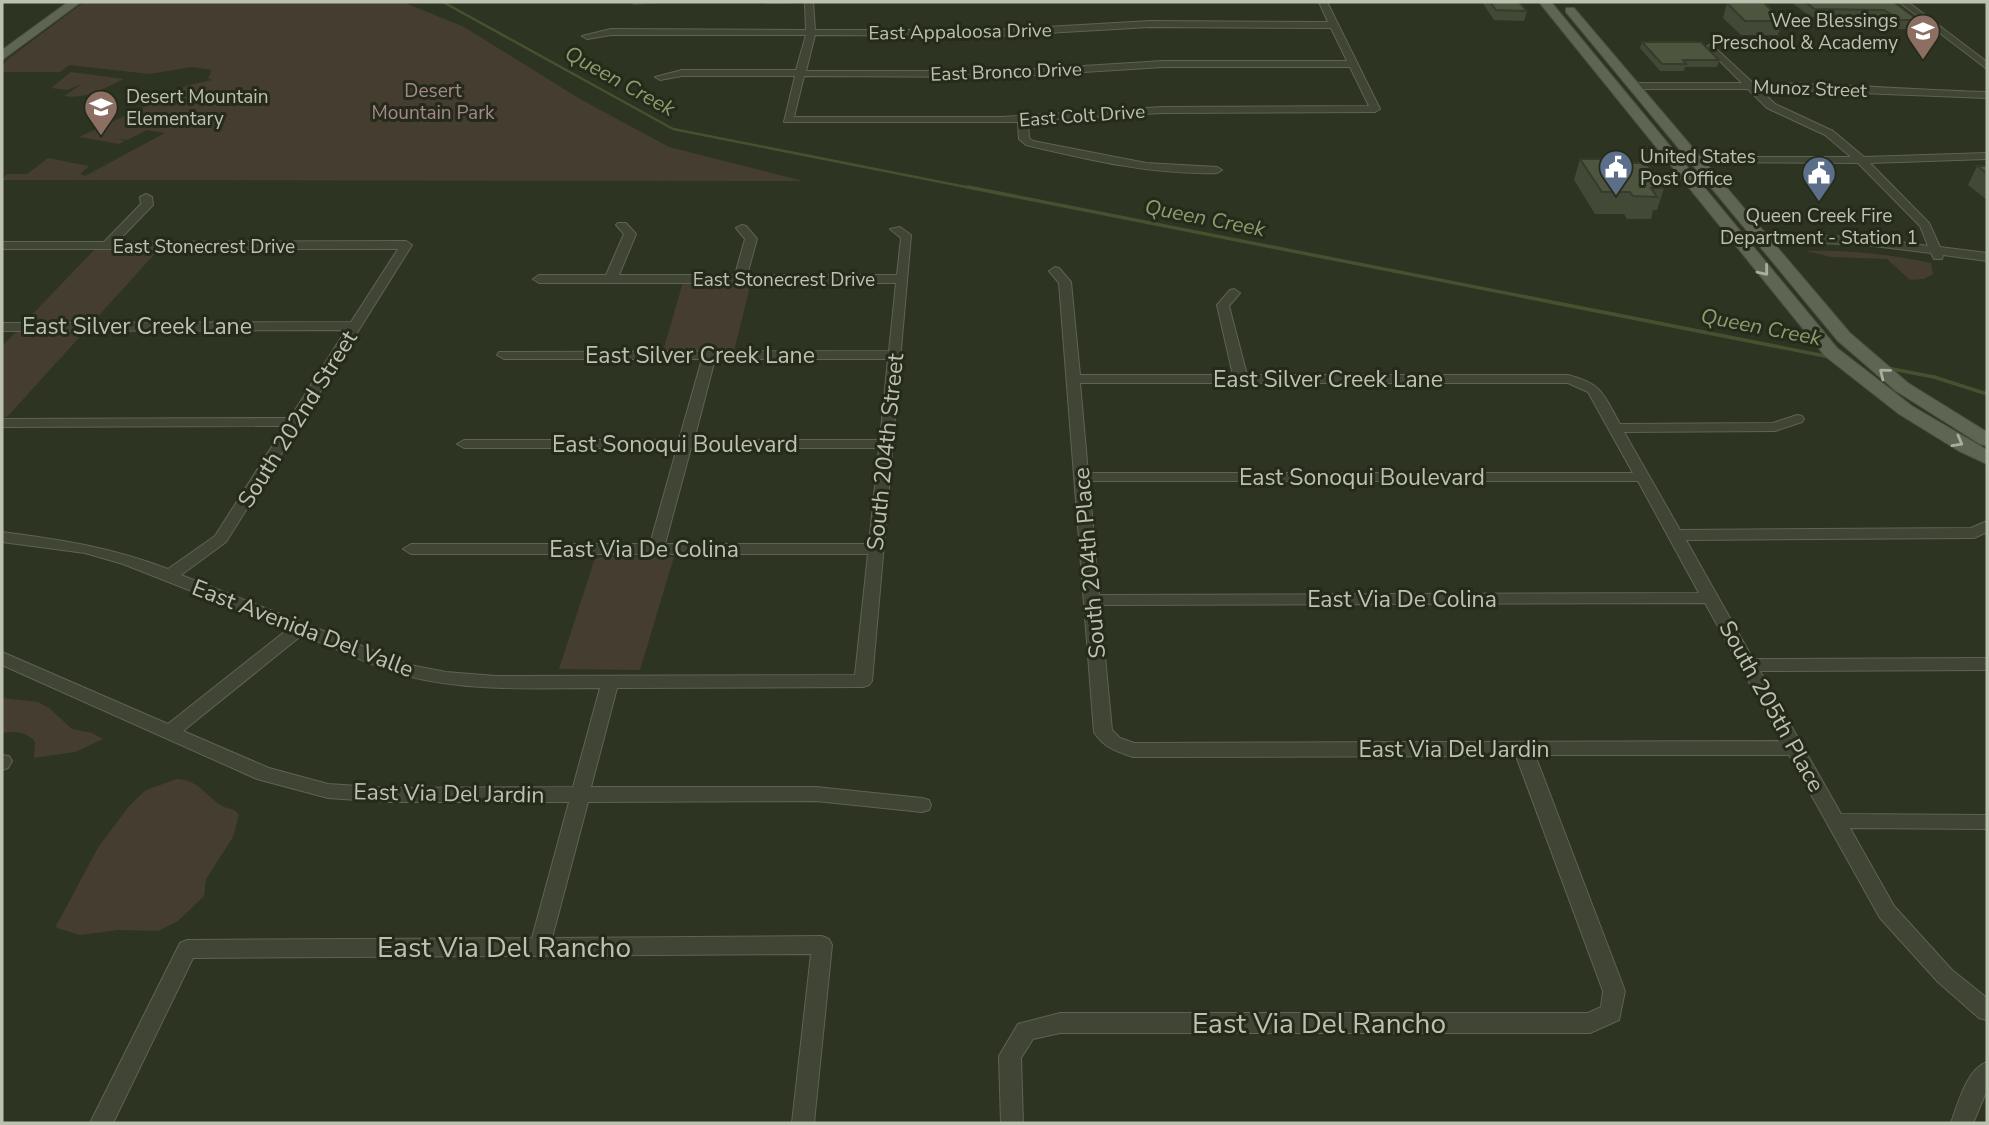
<svg xmlns="http://www.w3.org/2000/svg" width="1989" height="1125" font-family="'Nunito Sans',sans-serif">
<rect width="100%" height="100%" fill="#2e3422"/>
<path fill="#463d31" d="M84 2H403L464 27 580 99 669 147 803 181 2 180 7 174H27L48 158 89 166 80 174 85 176 165 133 147 130 127 140 117 139 125 141 119 144 79 137 153 103 157 99 155 98 189 85 212 80 208 78 212 70 192 67 149 74 69 65 60 72H2V66L8 59Z
M71 72 124 79C106 87 85 100 64 96L82 84 67 90 51 88Z
M95 249H159L93 322H25Z
M1806 251C1848 250 1890 254 1931 263L1933 274 1924 279 1910 280 1887 259 1831 257Z
M683 282H751L734 351H663Z
M18 330H86L7 417H2V346Z
M620 556 674 557 640 670 559 669 595 558Z
M2 698 38 702 49 708 72 729 92 733 103 739 75 752 34 758 35 742C27 731 14 731 2 733Z
M177 779C198 780 205 794 220 805 228 810 234 807 239 815L233 837 206 879 204 896 178 921 158 931 118 930 80 935 57 928 56 926 99 846 130 805 146 790Z"/>
<g fill="none" stroke-linecap="round" stroke-linejoin="round">
<path stroke="#465130" stroke-width="2.5" d="M443 2 673 129 976 189"/>
<path stroke="#465130" stroke-width="3.5" d="M968 187 1830 357
M1887 368 1934 377 1987 394"/>
<g stroke="#5e6353" stroke-width="2">
<path id="minor" d="M805 2H813L815 30H995L1150 21 1328 22 1319 2H1327L1380 109 1375 112 1162 113 1028 121 1029 138 1033 141 1146 163 1217 167 1222 170 1217 173C1152 175 1089 160 1026 145L1019 139 1018 122H784L795 76H682L660 80 655 77 682 70H796L806 35H611L587 39 582 36 611 29 806 30ZM1150 27 1331 28 1347 61H1163L1004 71H806L815 35 995 36ZM1163 67H1350L1369 106 1162 107 1001 117H794L804 76 1004 77Z
M1899 2H1908L1987 62V69Z
M1711 44 1753 83C1831 83 1909 90 1987 92V98L1759 89 1775 104 1833 131 1864 157 1987 153V159L1870 163 1929 223 1940 247 1987 253V261L1943 255 1942 259H1934L1931 253 1866 245 1756 240 1754 238 1760 235 1866 237 1928 246 1920 226 1858 163 1691 162V158L1695 157H1851L1825 135 1767 108 1748 89H1633L1628 86 1633 83H1742L1706 47Z
M146 194 152 197 153 205 117 242 406 241 412 245 226 542 181 575 410 665 446 672 496 676 855 675 868 554H411L403 549 411 544H650L677 448H464L457 444 464 440H679L702 359H504L497 355 499 352 889 351 896 283H539L533 279 539 275H606L624 234 616 225 618 223H626L636 234 619 275H735L745 239 736 228 742 225 746 226 757 239 747 275H897L901 238 890 229 900 227 911 235 872 681 869 685 863 687 617 688 591 787H816L922 798 929 800 931 805 929 810 922 812 816 801 588 802 552 938 822 936 829 939 832 945 814 1123H792L811 954 193 958 113 1123H90L180 943 187 940 532 938 569 802H388L328 798 257 779 2 665V652L168 724 288 629 123 564 85 553 2 542V532C63 540 110 547 168 569L215 536 285 426 2 427V419L290 418 346 330 2 331V323L351 322 398 249H2V242H104L141 204 140 197ZM715 359H888L880 440H694ZM691 448H879L869 544H665ZM302 635C336 648 372 667 407 676 470 692 535 688 600 688L573 787 388 788 328 784 269 768 183 731Z
M1055 267 1059 268 1071 282 1080 375H1233L1217 305 1230 290 1234 289 1240 293 1229 306 1247 375H1568C1603 384 1603 394 1620 424L1773 423 1797 415 1802 416 1804 419 1802 422 1775 431 1624 432 1680 530 1971 528 1987 521V532L1974 538 1686 540 1753 659 1987 658V670L1760 671 1841 814 1987 815V829L1850 828 1894 906 1952 970 1987 998V1020L1979 1018 1938 982 1880 918 1789 755H1535L1625 991 1619 1020 1590 1033H1060L1033 1039 1021 1058 1023 1123H1001L999 1056 1018 1024 1060 1013H1588L1601 1007 1603 991 1516 756 1133 757C1117 752 1103 747 1094 732L1059 283 1049 271ZM1080 383H1568L1588 392 1633 473H1088ZM1089 481H1638L1699 593 1099 595ZM1705 603 1782 741 1134 743 1120 738 1112 730 1100 605Z
M2 755 9 756 12 761 8 768 2 770Z
M1987 1062V1090L1973 1123H1951C1958 1104 1966 1070 1987 1062Z"/>
</g>
<g stroke="#494f3f" stroke-width="2">
<path id="major" d="M68 2H81L2 60V50Z
M1539 2H1551L1837 348 1912 406 1987 450V464L1959 451 1899 414 1825 356Z
M1566 8H1574L1850 333 1908 383 1987 432V446L1980 444 1896 391 1838 341 1566 12Z"/>
</g>
<use href="#minor" fill="#404535" fill-rule="evenodd"/>
<use href="#major" fill="#5f6553" fill-rule="evenodd"/>
</g>
<path fill="#424936" d="M632 2H676L633 5Z
M766 2H791V4H766Z
M1482 2H1519L1527 11 1524 21 1494 20Z
M1791 2H1894L1918 20 1914 29H1896L1881 19 1811 17Z
M1727 3 1783 21 1778 35H1741L1723 18Z
M1642 42 1719 60 1717 67H1685L1684 71H1660L1640 48Z
M1580 159 1664 188 1657 210H1653L1651 219H1627L1624 214H1595L1574 180Z
M1977 166H1987V200L1968 185Z"/>
<path fill="#4d553f" stroke="#363c2c" stroke-width="2" d="M1490 2H1519L1527 11 1496 10Z
M1806 2H1894L1918 20H1900L1884 10 1814 9Z
M1727 3H1764L1783 21H1745Z
M1642 42H1701L1719 60H1683L1686 64H1662Z
M1580 159H1615L1627 163H1646L1664 188H1651L1657 197 1633 196 1630 192H1602Z
M1977 166H1987V173Z"/>
<defs><path id="oneway-chevron" d="M-2-3.5L2.5 0L-2 3.5" fill="none" stroke-width="1.6" stroke-linecap="round" stroke-linejoin="round" transform="scale(1.75)"/></defs>
<g stroke="#a9af9d">
<use href="#oneway-chevron" transform="translate(1764 271) rotate(51)"/>
<use href="#oneway-chevron" transform="translate(1884 373) rotate(-141)"/>
<use href="#oneway-chevron" transform="translate(1958 442) rotate(29)"/>
</g>
<defs>
<g id="school-pin" transform="scale(1.75)"><path d="M0 17L-7.5 6A9.5 9.5 0 1 1 7.5 6Z" fill="#8d6e63" stroke="#252a1b"/><path d="M0-5L7-2L0 1L-7-2ZM-4 1L0 2.5L4 1V4Q0 6-4 4Z" fill="#fff"/></g>
<g id="civic-pin" transform="scale(1.75)"><path d="M0 17L-7.5 6A9.5 9.5 0 1 1 7.5 6Z" fill="#5c6f8a" stroke="#252a1b"/><path d="M-.6-6.5H3V-4.5H.6V-3L4-1V1h2V6H-6V1h2V-1L-.6-3ZM-1.2 2.5V6h2.4V2.5Z" fill="#fff"/></g>
</defs>
<g fill-rule="evenodd">
<use href="#school-pin" x="1923" y="31"/>
<use href="#school-pin" x="101" y="107"/>
<use href="#civic-pin" x="1616" y="167"/>
<use href="#civic-pin" x="1819" y="173"/>
</g>
<g text-anchor="middle" stroke-width="6" stroke-linejoin="round" paint-order="stroke">
<g font-size="19" fill="#bbc2b0" stroke="#252a1b" text-anchor="start">
<text x="1898" y="27" text-anchor="end">Wee Blessings<tspan x="1898" dy="22">Preschool &amp; Academy</tspan></text>
<text x="126" y="103">Desert Mountain<tspan x="126" dy="22">Elementary</tspan></text>
<text x="1640" y="163">United States<tspan x="1640" dy="22">Post Office</tspan></text>
<text x="1819" y="222" text-anchor="middle">Queen Creek Fire<tspan x="1819" dy="22">Department - Station 1</tspan></text>
</g>
<g font-size="19" fill="#bbc2b0" stroke="#252a1b">
<text transform="translate(960 31) rotate(-1)" y="7">East Appaloosa Drive</text>
<text transform="translate(1006 71) rotate(-2)" y="7">East Bronco Drive</text>
<text transform="translate(1810 88) rotate(2)" y="7">Munoz Street</text>
<text transform="translate(1082 115) rotate(-4)" y="7">East Colt Drive</text>
<text x="204" y="253">East Stonecrest Drive</text>
<text x="784" y="286">East Stonecrest Drive</text>
</g>
<g font-size="19" fill="#a68889" stroke="#252a1b">
<text x="433" y="97">Desert<tspan x="433" dy="22">Mountain Park</tspan></text>
</g>
<g font-size="21" font-style="italic" fill="#8d9d6c" stroke="#252a1b">
<text transform="translate(620 81) rotate(29)" y="7">Queen Creek</text>
<text transform="translate(1205 218) rotate(11)" y="7">Queen Creek</text>
<text transform="translate(1761 327) rotate(11)" y="7">Queen Creek</text>
</g>
<g font-size="23" fill="#bbc2b0" stroke="#252a1b">
<text x="137" y="334">East Silver Creek Lane</text>
<text x="700" y="363">East Silver Creek Lane</text>
<text x="1328" y="387">East Silver Creek Lane</text>
<text transform="translate(297 419) rotate(-58)" y="8">South 202nd Street</text>
<text x="675" y="452">East Sonoqui Boulevard</text>
<text transform="translate(885 452) rotate(-84)" y="8">South 204th Street</text>
<text x="1362" y="485">East Sonoqui Boulevard</text>
<text x="644" y="557">East Via De Colina</text>
<text transform="translate(1089 563) rotate(-95)" y="8">South 204th Place</text>
<text x="1402" y="607">East Via De Colina</text>
<text transform="translate(303 628) rotate(21)" y="8">East Avenida Del Valle</text>
<text transform="translate(1772 706) rotate(61)" y="8">South 205th Place</text>
<text x="1454" y="757">East Via Del Jardin</text>
<text transform="translate(449 793) rotate(1)" y="8">East Via Del Jardin</text>
</g>
<g font-size="28" fill="#bbc2b0" stroke="#252a1b">
<text x="504" y="957">East Via Del Rancho</text>
<text x="1319" y="1033">East Via Del Rancho</text>
</g>
</g>
<rect width="1989" height="1125" fill="none" stroke="#bbc2b0" stroke-width="7"/>
</svg>
